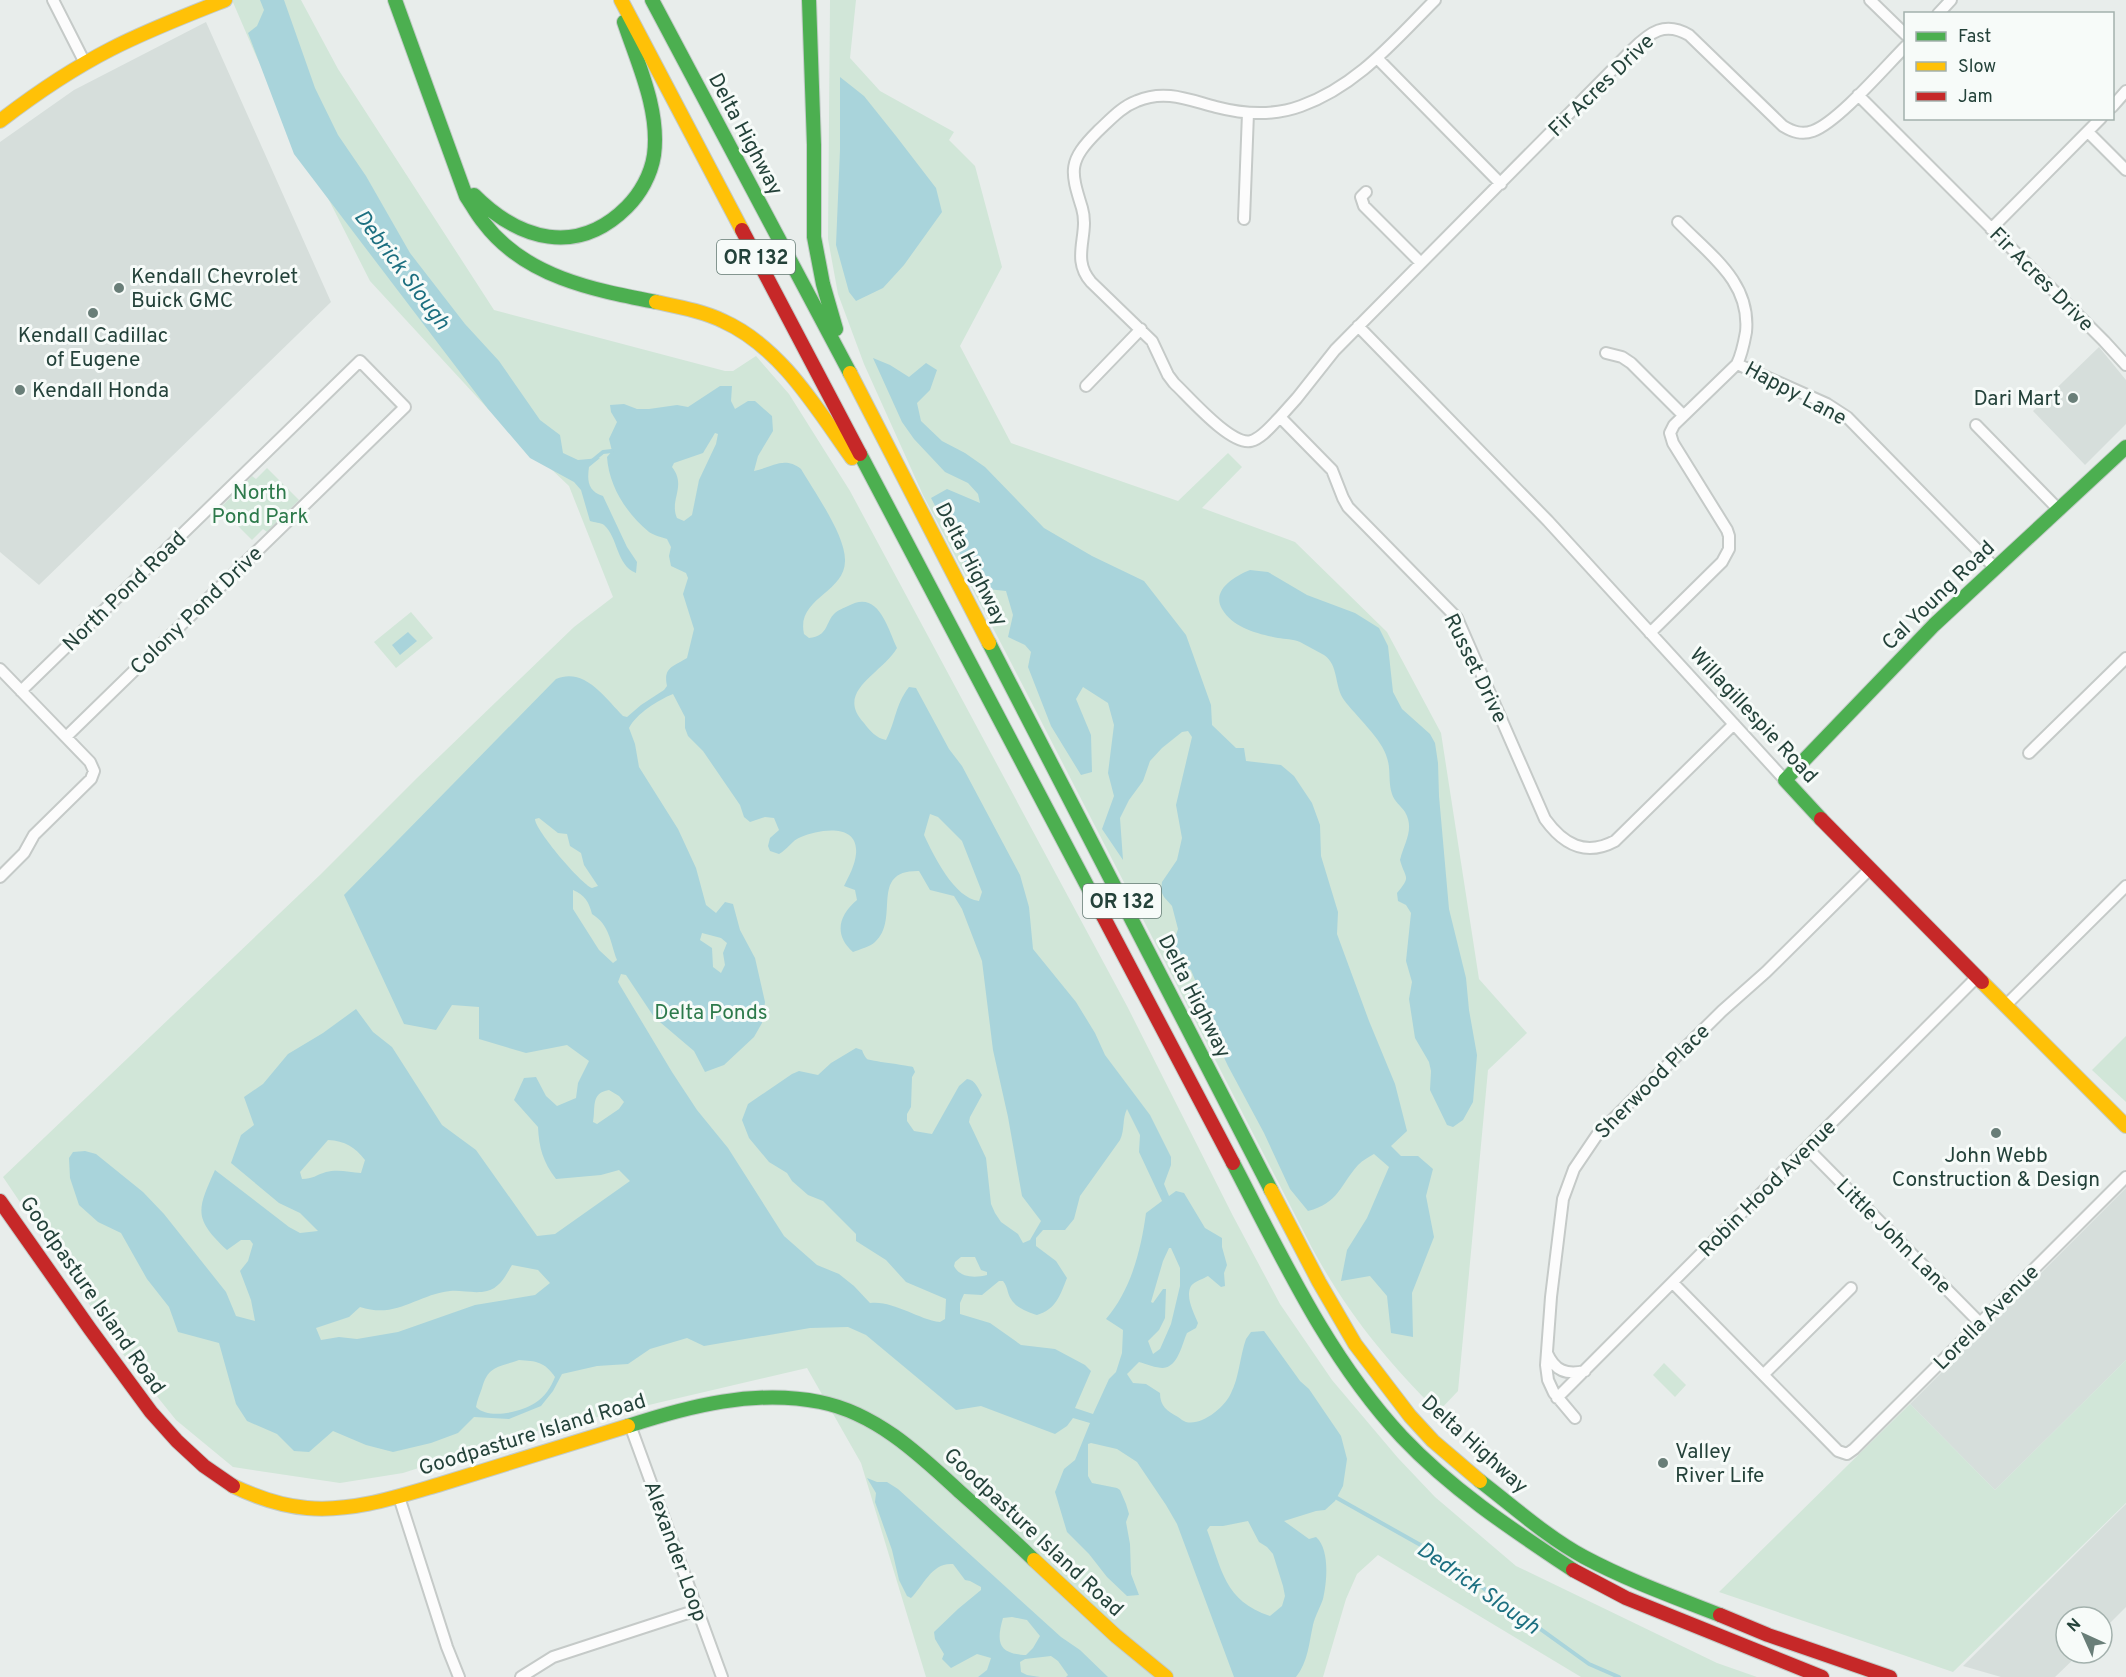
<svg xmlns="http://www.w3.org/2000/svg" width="2126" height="1677" font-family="Overpass,sans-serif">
<rect width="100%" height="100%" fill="#e8edeb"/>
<path fill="#d6dedb" d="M206 22 331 302 39 585 0 552V142L74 90Z
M2099 347 2126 380V424L2085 465 2033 411Z
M2126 1188V1360L1995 1490 1910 1404Z
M2126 1504V1607L2102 1631V1617H2066V1653H2080L2055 1677H2001L1963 1666Z"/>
<path fill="#d1e6d8" d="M232 0H301L338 69 494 310 725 371H733L756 356 789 394 850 491 1127 1006 1233 1216 1280 1304 1332 1380 1398 1458 1435 1497 1516 1566 1717 1663 1757 1677H1581L1378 1555 1357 1574 1346 1599 1323 1677H926L861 1463 807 1368 525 1434 403 1473 340 1483 233 1467 176 1420 123 1354 3 1177 321 874 417 778 574 627 613 597 569 486 488 409 370 281 257 58Z
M830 0H856L850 58 880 91 954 132 949 140 975 166 1002 267 960 346 1011 443 1178 501 1228 453 1242 467 1202 508 1295 542 1387 632 1441 733 1479 979 1527 1033 1488 1070 1458 1391 1438 1412C1385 1359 1348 1314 1312 1248L1004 649 923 495 864 364 838 294 828 239Z
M267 468 299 500 267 532 263 529 252 540 220 508 252 476 256 479Z
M411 612 433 638 396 668 374 642Z
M2126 1036V1102L2092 1070Z
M2126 1360V1503L1953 1672 1719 1592 1910 1404 1995 1490Z
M1664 1363 1686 1385 1675 1397 1653 1375Z"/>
<path fill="#a9d4db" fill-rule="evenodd" d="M260 0H284L315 88 338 135 366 176 410 253 465 324 499 361 540 420 560 435 563 453 578 460 600 458 589 467C587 481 588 491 603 496L627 547 637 562 636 573C616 565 618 537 604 525 600 522 595 523 590 521L581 490 574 482 530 458 488 409 294 154 248 33 257 26 264 10Z
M840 77 864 96 896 136 936 188 942 212 904 265 883 288 856 301 849 292 836 245 840 150Z
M873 358 890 365 909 377 926 363 937 370 930 390 917 403 921 421 942 441 965 453 985 467 1044 528 1092 556 1144 581 1186 635 1211 705 1212 725 1236 748H1244L1246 761 1281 765 1294 776 1312 803 1320 825 1321 856 1338 912 1337 934 1369 1021 1395 1084 1407 1131 1391 1146 1401 1156H1418L1433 1169 1426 1196 1434 1237 1412 1293 1413 1337 1391 1333 1387 1296 1370 1276 1341 1281 1347 1250 1367 1218 1389 1167 1374 1154C1369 1157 1363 1160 1358 1165 1340 1185 1339 1203 1308 1211L1290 1189 1264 1133 1228 1066 1201 1008 1195 980 1191 970 1181 965 1172 947 1178 929 1172 906 1164 897 1161 891 1162 882 1177 860 1182 838 1176 805 1192 737 1188 731 1182 732 1162 748 1150 761 1143 781 1129 800 1120 818 1123 860 1102 829 1114 796 1108 773 1114 725 1108 703 1083 687 1076 699 1091 735 1092 772 1081 775 1051 726 1028 667 1031 652 1025 645 1008 637 1013 615 1006 591 978 588 931 498 947 489 980 503 978 494 968 483 945 472 914 439 902 422Z
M720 386H732L731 401 735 409 748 401H755L772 416 773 431 758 456 754 471C773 467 784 456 801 469 814 491 846 536 845 561 845 593 796 598 804 634L809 638C829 636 825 622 835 613 838 610 844 608 848 606 878 589 887 626 897 648 882 674 834 691 864 723 870 731 876 738 886 740 896 721 895 705 909 687L916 688 949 749 962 766 1020 875 1029 907 1033 949 1076 1002 1095 1033 1105 1055 1150 1115 1171 1157V1165L1164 1184 1169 1196 1176 1191 1184 1193 1205 1228 1222 1238V1247L1227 1265 1224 1273 1225 1286 1221 1287 1208 1276C1203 1279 1195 1281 1191 1286 1185 1297 1194 1313 1198 1323L1196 1328 1187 1333C1182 1344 1178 1367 1163 1368 1156 1368 1146 1364 1139 1362L1127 1374 1133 1383 1146 1384 1160 1393C1160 1406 1167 1411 1178 1417 1181 1419 1183 1421 1186 1422 1202 1426 1225 1407 1231 1393 1239 1378 1240 1356 1246 1339L1251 1332 1264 1331 1300 1381 1309 1389 1341 1436 1347 1459 1343 1486 1335 1501 1325 1510 1316 1511 1284 1521 1309 1539 1316 1537C1330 1549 1327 1582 1323 1599 1320 1608 1315 1616 1313 1625 1309 1643 1308 1662 1296 1677H1234L1177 1524 1166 1505 1137 1462 1117 1449 1091 1443 1088 1444V1476L1092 1483 1117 1488 1120 1490 1126 1504 1129 1514 1126 1522 1130 1544 1131 1574 1139 1595 1127 1596 1107 1577 1089 1554 1067 1532 1055 1492 1064 1469 1075 1460 1090 1423 1073 1418 1067 1426 1055 1434 981 1406 956 1410 866 1335 848 1327 810 1328 704 1346 687 1338 650 1349 628 1364 597 1366 562 1374 553 1391 541 1406 509 1419 474 1417 458 1433 431 1443 393 1452 366 1445 333 1431 309 1452 294 1451 277 1434 247 1421 236 1404 219 1343 178 1332 169 1307 147 1279 121 1233 98 1222 79 1205 70 1178 69 1158 73 1152 85 1151 96 1154 143 1192 164 1214 226 1292 236 1316 255 1321 251 1300 240 1271 248 1261 253 1244 250 1240H241L227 1250C193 1218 197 1210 215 1170L289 1227 300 1233 318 1231 300 1213 279 1203 231 1163 241 1135 254 1125 244 1097 263 1084 288 1054 323 1033 356 1009 373 1032 392 1047 442 1125 476 1150 537 1236 555 1234 630 1181 619 1170 601 1175 556 1179C543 1162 539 1148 538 1127L514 1100 524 1078 536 1077 546 1096 557 1106 576 1098 578 1083 589 1061 567 1045 526 1053 479 1039V1007L452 1005 436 1030 404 1024 344 895 556 679C585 667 605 698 623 716L627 717 641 705 664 690 667 686C663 667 673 667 687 658L694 629 683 594 688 578 686 573 671 566 669 556 671 547 667 539C661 537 653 535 649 532 626 513 609 486 607 457L612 451 609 439 617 422 611 412 610 405 624 404 637 409H649L677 405 688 407ZM715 433 718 434 716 444 699 480 692 515 684 521 677 518C669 500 687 486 672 467L674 463 703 453ZM673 694 685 717V728L688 736 703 751 740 805 744 817 750 822 765 817 774 818 779 830 770 838 768 846 770 851 779 854C787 850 792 840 801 837 820 829 859 823 856 854 855 865 849 876 844 886L855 890 857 900C838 916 834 935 853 952 860 949 870 947 875 942 901 919 868 870 919 871L930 890 954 896 962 909 982 961 993 1050 1008 1117 1022 1196 1041 1221 1030 1240 1023 1243 1018 1234 1001 1222 995 1213 991 1204 986 1158 969 1122 970 1117 982 1095C978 1089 976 1080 967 1079L959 1086 932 1134 914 1131 907 1121V1114L911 1107 912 1077 915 1072 913 1067C906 1065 870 1061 867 1059 865 1057 863 1053 862 1050L856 1048 831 1063 818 1075 799 1071 792 1074 748 1104 742 1120 749 1138 769 1162 787 1173 792 1181 808 1195 823 1201 856 1234V1241L886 1260 906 1282 946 1299 945 1319 940 1322C917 1319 893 1300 870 1303L854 1286 839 1274 817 1265 784 1236 728 1148 697 1110 672 1072 618 982 621 974 626 975 654 1017 694 1051 705 1072 724 1065 754 1037 762 1023 765 1002 755 958 740 930 733 904 725 902 716 913 706 905 696 868 678 829 639 767 635 744 629 728C636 714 658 700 673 694ZM930 814 938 817 962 841 982 892 979 901C954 898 934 856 924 835ZM539 818 558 833 567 834 570 846 581 853 584 865 598 886 592 888C581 884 535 830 535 819ZM573 890C585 895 589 902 592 914 610 925 610 942 617 960L613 963 599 950 573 909ZM702 933 721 938 727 943 723 953 725 965 721 973 713 967 712 948 700 940ZM609 1090 619 1096 624 1102 619 1109 597 1124 593 1122C596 1108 590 1093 609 1090ZM1127 1109 1140 1135 1139 1152 1162 1201 1146 1213C1141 1250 1131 1290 1106 1319L1123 1330 1122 1353 1116 1372 1109 1379 1093 1414 1075 1408 1091 1371 1085 1365 1055 1349 1021 1345 990 1323 960 1314V1303L964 1294 982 1295 999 1281H1003C1008 1287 1007 1293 1011 1299 1016 1308 1028 1312 1037 1315 1056 1309 1060 1296 1067 1278L1056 1261 1036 1246V1238L1043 1230H1065L1074 1219 1080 1196 1120 1140C1125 1129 1122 1119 1127 1109ZM328 1140C345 1141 355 1147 365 1160L361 1173C350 1172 337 1169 326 1172 316 1175 313 1179 302 1179L300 1172ZM1169 1248H1171L1180 1268V1286L1171 1324 1160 1349 1153 1354 1148 1341 1159 1330 1165 1318 1166 1289H1163L1153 1303 1151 1302 1163 1261ZM961 1257H975L981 1270 987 1272V1275C975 1278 960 1278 954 1266L955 1262ZM512 1265 538 1270 550 1283 535 1295 475 1305 398 1332 357 1339 339 1337 321 1340 316 1328 349 1317 360 1307C397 1319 416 1295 450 1291 462 1290 475 1294 487 1291 500 1288 506 1275 512 1265ZM519 1360C536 1361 545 1362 555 1377 551 1387 545 1397 535 1403 521 1412 489 1420 476 1407 477 1400 480 1394 482 1388 488 1365 500 1367 519 1360ZM1248 1521 1259 1542 1267 1547 1273 1554 1283 1586 1285 1596 1282 1606 1270 1616C1224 1601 1222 1569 1207 1530L1210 1526H1223Z
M1250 570 1268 572 1307 595 1355 613 1379 628 1388 646 1393 692 1402 709 1430 734 1435 743 1438 763 1439 796 1449 909 1466 978 1469 1010 1477 1055 1473 1102 1463 1120 1453 1127 1447 1125 1430 1090 1431 1071 1429 1062 1415 1038 1409 999 1412 982 1406 961 1411 913 1406 905 1398 901 1397 893C1412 875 1405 879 1400 860 1404 843 1415 829 1405 812 1401 806 1394 801 1392 794 1388 782 1391 769 1387 758 1383 740 1355 715 1344 700 1334 686 1339 665 1324 655 1316 651 1308 646 1300 642 1293 639 1285 639 1278 638 1258 634 1233 628 1222 609 1211 590 1235 576 1250 570Z
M408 632 417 641 400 655 392 645Z
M867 1478 877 1482H887L898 1489 1061 1637 1080 1650 1108 1677H1066L1068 1675 1058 1661 1051 1656 1025 1659 1020 1662 1021 1672 1027 1675 1040 1677H978L987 1670 991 1658 977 1654 951 1668 942 1659 944 1654 935 1639 934 1632 958 1609 981 1590V1587L970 1581 965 1580 953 1564C932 1562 924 1585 911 1598L907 1596 899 1580 892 1550 875 1502 876 1493ZM1012 1617 1027 1620 1040 1636 1033 1648 1026 1655C998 1654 996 1642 1003 1618Z"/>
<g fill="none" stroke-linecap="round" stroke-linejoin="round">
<path stroke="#a9d4db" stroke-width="4" d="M592 461 603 452 612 451
M1337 1498 1433 1552 1589 1664 1619 1677"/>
<g stroke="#c5cac8" stroke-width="14">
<path id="street" d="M53 0 85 63
M1435 0C1394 41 1357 86 1301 106 1274 116 1243 114 1216 107 1189 100 1165 89 1137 101 1121 107 1110 120 1098 131 1068 161 1070 170 1082 208 1090 235 1070 258 1091 282L1152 341 1168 375 1174 383C1189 397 1231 446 1251 441 1262 438 1272 425 1280 417L1332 470 1343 498 1348 507 1457 618 1545 819C1563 844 1585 857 1615 841L1734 724
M1870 0 1906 35
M1938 14 1951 0
M1377 58 1501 184
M1858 95 2104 341 2126 365
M2112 107 2126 91
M2088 132 2126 170
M1366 192 1361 197 1364 206 1421 263
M1244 219 1248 113
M1678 222C1710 255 1751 282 1746 332 1744 343 1742 354 1737 364L1827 404 1847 417 1995 568
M1991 229 2101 118
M1358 326 1548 521 1785 780
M1606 353 1622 357 1631 363 1683 415
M1086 386 1141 329
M1280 417 1297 398 1335 350 1632 50C1650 32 1665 21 1689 35L1783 126C1793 132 1802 135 1813 131 1838 122 1885 67 1906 46
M1976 425 2059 510
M1650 633 1722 562 1729 549V536L1727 530 1673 443 1670 433 1674 425 1737 364
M0 669 90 762 94 771 91 779 34 835 24 853 0 877
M21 691 360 361 405 407 66 737
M2029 753 2126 658
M2005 1006 2126 886
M1807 1148 1980 1323
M1673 1283 1838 1451 1847 1454 1854 1449 2126 1177
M1547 1353C1555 1371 1566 1375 1585 1371
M1764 1374 1851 1288
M1557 1398 1977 977
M1575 1418 1554 1393 1548 1380 1546 1365 1551 1297 1563 1199 1574 1169 1597 1135 1722 1011 1766 972 1870 869
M630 1425 722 1677
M399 1497 447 1647 459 1677
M521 1677 553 1657 697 1610"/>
</g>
<g stroke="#c3cbc8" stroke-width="16">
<path id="fast" d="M395 0 466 196C472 205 477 215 484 223 525 277 594 290 656 302
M652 0 850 373
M809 0 814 145V237L823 284 836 329
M474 195C519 240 577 257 627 207 640 194 651 175 654 155 660 110 638 64 624 22
M860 454 1103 916
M989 643 1271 1190
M1821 819 1785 780 1934 625 2126 447
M1233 1163C1282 1257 1328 1358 1402 1437 1452 1490 1513 1530 1573 1570
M628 1426C689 1406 755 1389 820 1402 876 1413 920 1455 960 1492 985 1514 1010 1537 1034 1560
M1480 1481C1514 1507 1547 1537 1584 1557 1627 1580 1674 1597 1720 1615"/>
</g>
<g stroke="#c3cbc8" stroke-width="16">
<path id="slow" d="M621 0 742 230
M0 121C35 94 72 69 111 49 148 30 187 15 225 0
M656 302C679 307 702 311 723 321 781 347 817 409 852 458
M850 373 989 643
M1982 982 2126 1126
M1271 1190 1319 1282 1355 1344 1410 1416 1433 1441 1480 1481
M233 1486C256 1497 281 1506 307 1508 353 1512 397 1497 441 1484 503 1465 565 1446 628 1426
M1034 1560 1116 1636 1166 1677"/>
</g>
<g stroke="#c3cbc8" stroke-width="16">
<path id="jam" d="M742 230 860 454
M1821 819 1982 982
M1103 916 1233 1163
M0 1201 90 1329 151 1412 177 1441 204 1466 233 1486
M1573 1570 1626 1598 1822 1677
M1720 1615 1768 1635 1890 1677"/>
</g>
<use href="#street" stroke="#fcfcfc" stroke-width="10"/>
<use href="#fast" stroke="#4caf50" stroke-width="14"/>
<use href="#slow" stroke="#ffc107" stroke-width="14"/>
<use href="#jam" stroke="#c62828" stroke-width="14"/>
</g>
<g fill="#697e78" stroke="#f7fbf9" stroke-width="2">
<circle cx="119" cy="288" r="6"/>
<circle cx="93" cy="313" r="6"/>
<circle cx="20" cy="390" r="6"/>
<circle cx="2073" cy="398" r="6"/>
<circle cx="1996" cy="1133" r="6"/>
<circle cx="1663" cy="1463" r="6"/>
</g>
<g text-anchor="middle" stroke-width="6" stroke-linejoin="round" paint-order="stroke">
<g fill="#f7fbf9" stroke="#637a73" stroke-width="1.5">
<rect x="717" y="240" width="78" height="34" rx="4.5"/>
<rect x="1083" y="884" width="78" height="34" rx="4.5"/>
</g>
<g font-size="20" font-weight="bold" fill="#24423a">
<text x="756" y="264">OR 132</text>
<text x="1122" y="908">OR 132</text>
</g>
<g font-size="21" fill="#24423a" stroke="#f7fbf9">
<text transform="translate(1601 85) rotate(-44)" y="7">Fir Acres Drive</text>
<text transform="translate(746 134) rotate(62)" y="7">Delta Highway</text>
<text transform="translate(2042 279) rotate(45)" y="7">Fir Acres Drive</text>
<text transform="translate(1796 393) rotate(28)" y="7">Happy Lane</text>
<text transform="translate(972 564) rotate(63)" y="7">Delta Highway</text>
<text transform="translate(124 591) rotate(-44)" y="7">North Pond Road</text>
<text transform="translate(1938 595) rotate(-44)" y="7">Cal Young Road</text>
<text transform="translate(196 610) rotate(-44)" y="7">Colony Pond Drive</text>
<text transform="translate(1476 668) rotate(64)" y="7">Russet Drive</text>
<text transform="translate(1754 715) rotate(47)" y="7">Willagillespie Road</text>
<text transform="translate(1195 996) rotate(63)" y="7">Delta Highway</text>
<text transform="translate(1652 1081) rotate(-45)" y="7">Sherwood Place</text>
<text transform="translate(1767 1188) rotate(-45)" y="7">Robin Hood Avenue</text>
<text transform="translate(1894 1236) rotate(45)" y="7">Little John Lane</text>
<text transform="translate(93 1295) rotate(55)" y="7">Goodpasture Island Road</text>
<text transform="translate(1986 1317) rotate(-45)" y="7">Lorella Avenue</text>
<text transform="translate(532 1434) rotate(-17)" y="7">Goodpasture Island Road</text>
<text transform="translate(1475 1444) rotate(42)" y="7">Delta Highway</text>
<text transform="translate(1034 1532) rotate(43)" y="7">Goodpasture Island Road</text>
<text transform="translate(676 1551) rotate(70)" y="7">Alexander Loop</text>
</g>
<g font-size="21" fill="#24423a" stroke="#f7fbf9" text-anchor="start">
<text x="131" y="283">Kendall Chevrolet<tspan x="131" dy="24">Buick GMC</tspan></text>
<text x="93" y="342" text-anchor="middle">Kendall Cadillac<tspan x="93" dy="24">of Eugene</tspan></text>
<text x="32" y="397">Kendall Honda</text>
<text x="2061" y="405" text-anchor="end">Dari Mart</text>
<text x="1996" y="1162" text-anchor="middle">John Webb<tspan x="1996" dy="24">Construction &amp; Design</tspan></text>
<text x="1675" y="1458">Valley<tspan x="1675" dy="24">River Life</tspan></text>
</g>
<g font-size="21" fill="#2d7a4b" stroke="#f7fbf9">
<text x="260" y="499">North<tspan x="260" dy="24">Pond Park</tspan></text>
<text x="711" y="1019">Delta Ponds</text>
</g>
<g font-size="22" font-style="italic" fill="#1c6f80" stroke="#f7fbf9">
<text transform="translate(403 269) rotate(53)" y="8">Debrick Slough</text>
<text transform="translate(1479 1587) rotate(35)" y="8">Dedrick Slough</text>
</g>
</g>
<rect x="1904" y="12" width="210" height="108" fill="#f7fbf9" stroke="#a3b1ad" stroke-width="1.5"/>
<rect x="1916" y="32" width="30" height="9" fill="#4caf50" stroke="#a3b1ad" stroke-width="1.5"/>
<text x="1958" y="42" font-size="18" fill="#24423a">Fast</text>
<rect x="1916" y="62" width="30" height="9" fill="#ffc107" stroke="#a3b1ad" stroke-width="1.5"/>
<text x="1958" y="72" font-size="18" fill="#24423a">Slow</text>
<rect x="1916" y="92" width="30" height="9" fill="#c62828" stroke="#a3b1ad" stroke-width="1.5"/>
<text x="1958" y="102" font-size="18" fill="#24423a">Jam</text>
<g transform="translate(2084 1635) rotate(315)"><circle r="28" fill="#f7fbf9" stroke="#a3b1ad" stroke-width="1.5"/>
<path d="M0-4.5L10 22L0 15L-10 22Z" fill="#697e78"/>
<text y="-9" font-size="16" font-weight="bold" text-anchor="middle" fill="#24423a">N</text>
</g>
</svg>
